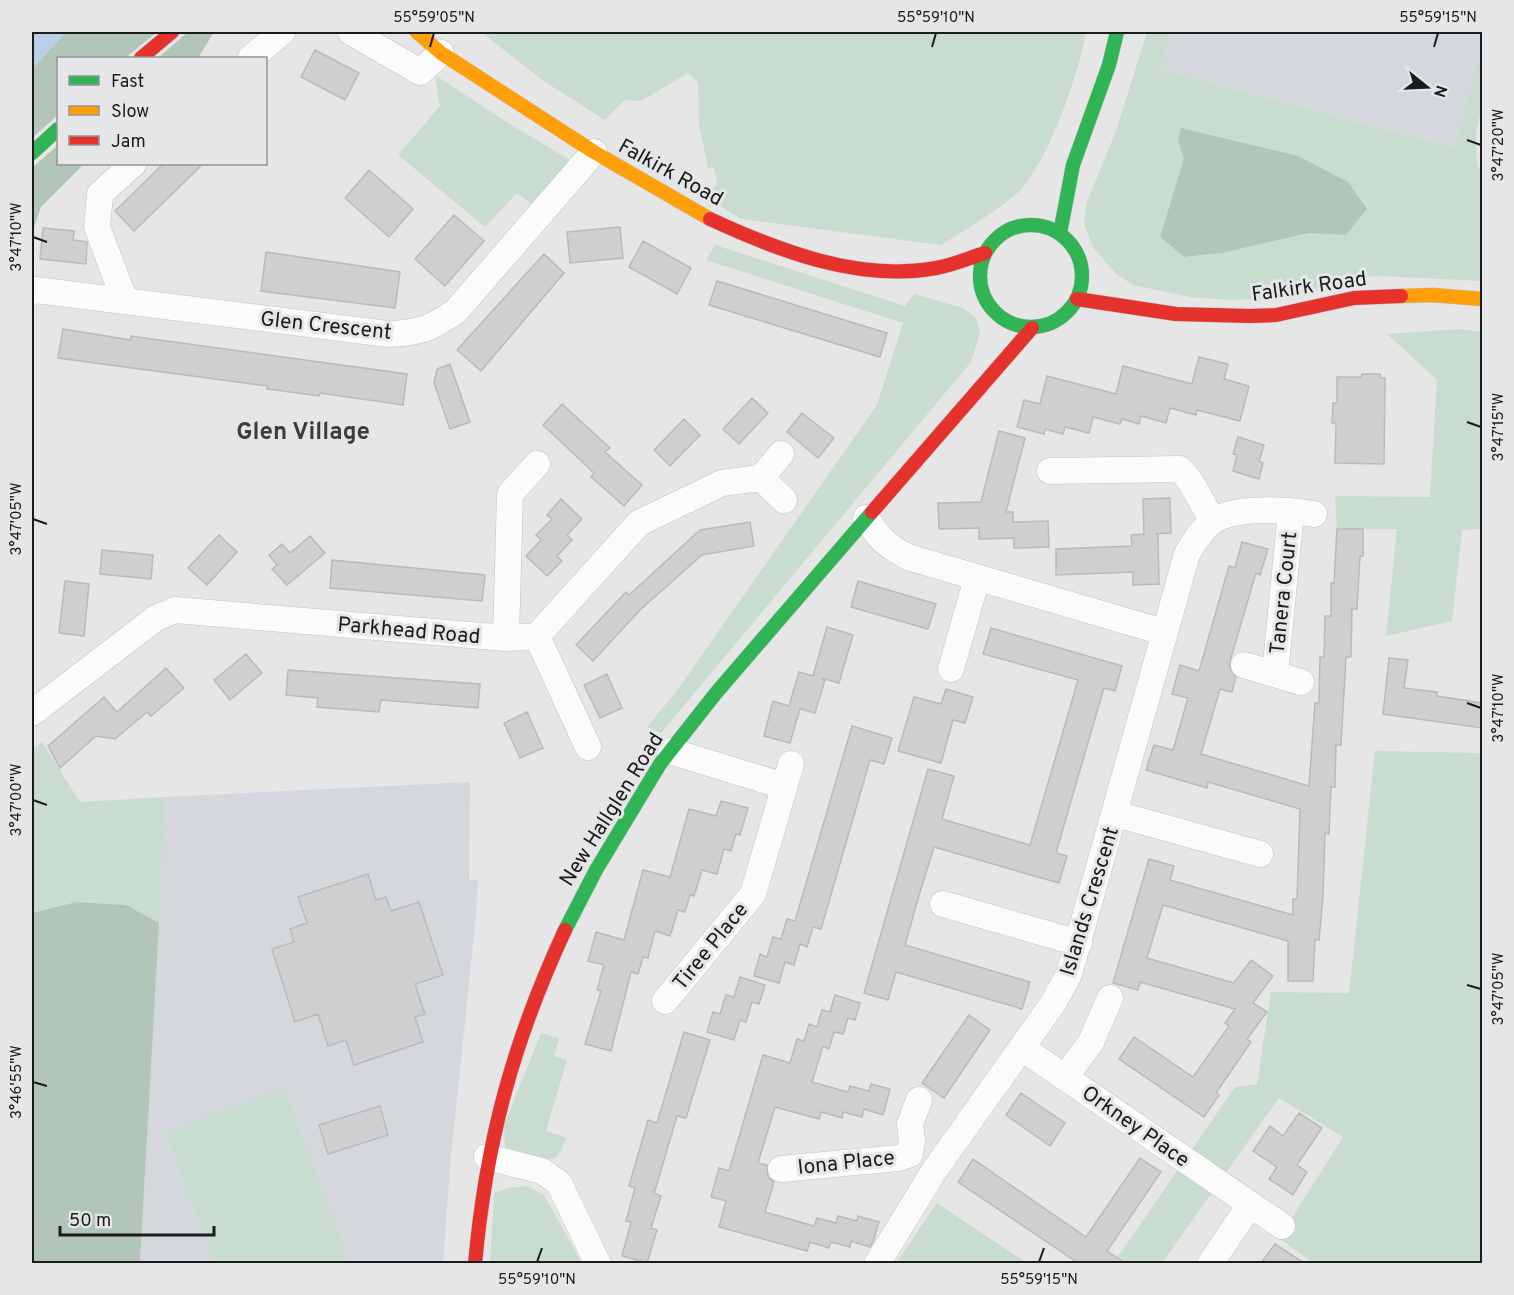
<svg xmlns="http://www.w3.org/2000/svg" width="1514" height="1295" font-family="Overpass,sans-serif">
<rect width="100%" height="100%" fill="#e6e6e7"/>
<path fill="#d4d8dc" d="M1171 32H1482V46L1456 147 1161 69Z
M470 782 469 880H478L476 916 450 1166 443 1263 140 1264 165 797Z"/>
<path fill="#c9dcd0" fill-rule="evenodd" d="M481 32H1086C1078 76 1052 150 1024 186 1013 201 959 234 941 245L741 219 709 199 717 181 714 167 708 168 699 124 698 82 688 73 641 101 624 100 605 120 545 82Z
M1147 32H1171L1161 69 1455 147 1482 46V107L1476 132 1477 166 1482 170V281L1377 276 1345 280 1315 292 1276 299 1228 300 1190 297 1133 285 1115 273 1093 247 1084 224 1087 202 1116 131ZM1184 158 1346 235 1309 233 1222 253 1184 257 1160 237Z
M435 75 508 123 570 160 566 173 536 208 517 193 485 227 398 155 440 106Z
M715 245 905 306 914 294 963 308 976 318 980 333 971 362 661 733 647 727 676 692 877 405 903 323 706 260Z
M1459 329 1482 332V529L1462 530 1452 621 1386 636 1397 529H1337L1335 496 1430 497 1437 380 1387 334Z
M42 742 80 802 165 797 159 923 126 905 76 902 32 913V750Z
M1375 751 1482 753V1263H1309V1260L1279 1238 1343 1137 1279 1098 1162 1263 1113 1264 1235 1087 1257 1084 1271 992 1349 993Z
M541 1033 559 1038 554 1056 567 1060 546 1131 567 1138 557 1157C532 1167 526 1162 505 1147L504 1125Z
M284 1088 350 1263H214L166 1132Z
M527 1186 544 1195 582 1263 490 1264 494 1193 508 1188Z
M937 1203 1027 1263H896Z"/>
<path fill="#b1c6b9" d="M66 32H157L125 58H58V115L32 138V69Z
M188 32H214L198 58H158Z
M1181 128 1298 156 1348 182 1367 209 1346 235 1309 233 1222 253 1184 257 1160 237 1184 158 1178 141Z
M58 145V164H84L41 207 32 233V168Z
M76 902 126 905 159 923 140 1263H32V913Z"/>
<path fill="#b9d0e6" d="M32 32H66L32 69Z"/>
<path fill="#cfcfd0" stroke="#b9baba" stroke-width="1.5" d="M315 50 359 73 345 100 301 77Z
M163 164H203L134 231 115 211Z
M369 170 413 209 389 237 345 198Z
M454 215 484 241 445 286 415 259Z
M620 227 623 258 570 263 567 232Z
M43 228 74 231 73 240 87 242 86 264 40 259Z
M643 241 691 268 677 294 629 267Z
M266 252 400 272 395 308 261 291Z
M544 254 564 273 481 371 457 350Z
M717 281 887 333 880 357 709 305Z
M63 329 131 340V336L407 374 403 405 320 393 319 396 267 389 268 386 58 358Z
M1199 357 1228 364 1224 379 1249 386 1240 421 1197 410 1196 415 1170 408 1166 423 1141 416 1139 424 1122 419 1120 424 1093 417 1089 433 1065 427 1063 434 1045 429 1044 434 1017 427 1024 400 1040 404 1047 376 1116 394 1123 366 1192 384Z
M450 364 470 422 450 429 434 383 437 369Z
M1362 374H1380V378H1385L1384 464 1335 463 1336 423H1332L1333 403H1337V377H1361Z
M752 398 768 413 739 444 723 429Z
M562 404 610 448 605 452 642 485 624 506 591 477 594 473 543 425Z
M802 413 834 438 818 458 787 432Z
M684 419 700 435 670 466 654 450Z
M999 431 1025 438 1006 512H1013V522L1048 521 1049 547 1014 548V538L979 539V528L939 529 938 503 981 502Z
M1238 437 1264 445 1259 461 1263 463 1259 479 1233 471 1237 455 1233 454Z
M1170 498 1171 533 1155 534H1158L1159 584 1133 585V572L1056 575V549L1132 546 1131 535 1144 534 1143 499Z
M561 499 582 519 567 535 572 540 557 556 562 561 547 576 526 556 541 540 536 535 552 519 547 515Z
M750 522 754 546 702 555 640 610 593 661 576 645 626 592 629 595 700 530Z
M1337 529H1363V556H1360L1357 609H1352L1351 657H1346L1341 745H1336L1335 787H1331L1329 834 1325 833 1323 896 1319 940H1315L1313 981H1288V941L1163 905 1147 958 1234 983 1251 960 1273 976 1253 1003 1267 1012 1247 1039 1251 1042 1216 1093 1219 1095 1204 1117 1119 1059 1134 1037 1193 1077 1229 1026 1225 1023 1235 1009 1140 982 1138 990 1113 983 1149 859 1174 866 1170 880 1293 915V899H1297L1300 809 1208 782 1207 788 1146 770 1154 745 1173 750 1188 698 1172 694 1180 665 1199 671 1229 566 1235 568 1242 542 1268 549 1260 575 1256 573 1230 661V669L1236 677 1232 692 1220 689 1201 754 1309 786 1315 703H1319L1320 657H1324L1325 616H1331V583H1334Z
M219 535 237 552 207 585 188 568Z
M310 536 325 553 287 585 272 569 277 565 269 555 282 544 290 553Z
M102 550 153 555 151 579 100 574Z
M332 560 485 575 482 601 330 588Z
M65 581 89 584 84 636 59 633Z
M858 581 936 604 928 629 851 607Z
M827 627 853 635 839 683 821 678 825 680 815 713 800 709 790 743 764 736 773 701 789 706 799 672 813 676Z
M991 628 1122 666 1115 691 1104 688 1087 746 1056 853 1067 856 1059 883 934 847 918 899 905 945 1030 982 1022 1009 896 972 888 1000 864 993 928 769 954 776 942 819 1030 845 1078 680 983 654Z
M246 654 262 673 230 700 214 680Z
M1389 658 1408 660 1404 688 1437 692V696L1482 703V728L1383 714Z
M166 668 184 688 151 716 147 712 115 739 96 736 60 768 48 746 104 697 117 712Z
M288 670 480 684 478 708 381 700 379 712 317 707 318 698 286 695Z
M607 674 622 708 600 718 584 685Z
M946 689 973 697 965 723 953 720 941 763 898 751 914 697 941 704Z
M527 712 543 748 520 758 504 723Z
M852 726 892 738 884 764 870 760 821 929 813 927 807 947 800 944 794 965 785 962 779 983 754 976 760 954 767 957 773 937 781 939 787 919 795 921Z
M721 801 748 808 740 835 736 834 731 851 724 849 717 874 702 870 694 896 690 895 685 912 678 910 670 936 655 931 648 958 643 957 638 974 631 972 611 1051 585 1044 601 991 597 990 604 965 588 961 596 932 624 940 643 870 670 877 689 809 716 816Z
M368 874 376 900 386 897 391 911 419 902 443 975 415 984 425 1014 415 1017 423 1042 354 1065 346 1040 328 1046 318 1014 295 1022 272 949 294 942 290 929 307 923 298 897Z
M740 977 765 985 759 1004 752 1002 746 1022 740 1020 734 1040 707 1032 713 1012 720 1014 726 995 734 997Z
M835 995 860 1003 855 1020 848 1018 843 1034 834 1032 829 1049 823 1046 812 1082 848 1092 850 1086 869 1091 871 1084 890 1089 883 1115 864 1109 862 1117 843 1112 842 1118 821 1112 819 1119 775 1107 758 1163 767 1165 768 1177 774 1182 765 1212 814 1226 817 1218 836 1223 838 1216 857 1221 858 1216 879 1222 873 1242 870 1247 851 1241 850 1247 831 1242 829 1248 810 1242 807 1251 719 1227 726 1201 711 1197 719 1168 729 1171 763 1055 790 1063 797 1039 804 1041 809 1024 817 1027 822 1010 830 1012Z
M969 1015 990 1030 944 1098 922 1083Z
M684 1032 710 1040 686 1118 677 1116 657 1184 654 1193 661 1196 651 1228 657 1230 647 1263 622 1256 631 1222 626 1221 635 1188 629 1186 648 1120 657 1123Z
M1021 1093 1065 1123 1050 1146 1006 1115Z
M380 1106 388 1135 328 1154 319 1125Z
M1299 1113 1322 1128 1297 1165 1307 1172 1293 1195 1269 1179 1277 1167 1253 1151 1270 1126 1283 1136Z
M1140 1158 1161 1172 1107 1251 1125 1263H1078L958 1182 973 1159 1086 1237Z
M1275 1244 1304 1263H1261Z"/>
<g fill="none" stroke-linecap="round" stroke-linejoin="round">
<g stroke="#c3c3c4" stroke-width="27">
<path id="street" d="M351 32 420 72 441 53
M251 58 282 32
M32 292 36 290 388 334C418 333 431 329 456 311L594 152
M125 301 97 227 100 194 133 164
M781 454 761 478 784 500
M1050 471 1180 469C1195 484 1201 503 1213 521
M866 518C878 537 888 547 908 557L1163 632
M537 636 588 747
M506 638 510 494 537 464
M1244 665 1301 682
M951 669 977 578
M1275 674 1291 512
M32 713 156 618 175 610 506 638 537 636 639 523 722 483 761 478
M670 751 784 786
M1116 814 1260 854
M943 904 1079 943
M665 1001 753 894 791 764
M1022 1048 1282 1226
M1065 1077 1091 1042 1110 998
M487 1157 542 1171 559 1183 598 1264
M781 1169 899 1158 910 1154 912 1141 910 1124 919 1100
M877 1264 934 1171 1054 1002 1069 974 1187 554C1194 543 1201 529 1213 521 1236 506 1288 510 1314 514
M1210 1264 1250 1205"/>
</g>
<g stroke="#c3c3c4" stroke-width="15">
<path id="fast" d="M32 153 58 129
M980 276a51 51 0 1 1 102 0a51 51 0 1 1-102 0Z
M1060 233 1073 165 1109 65 1117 32
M565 930 596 870 660 764 716 693 872 512"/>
</g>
<g stroke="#c3c3c4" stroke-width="15">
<path id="slow" d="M417 32 441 53 594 152 710 219
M1401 296 1433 295 1482 299"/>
</g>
<g stroke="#c3c3c4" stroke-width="15">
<path id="jam" d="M141 58 172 32
M710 219C779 251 859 282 936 268 953 265 969 258 985 253
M1077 299 1176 314 1250 316 1276 315 1354 298 1401 296
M872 512 1032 328
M475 1264C486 1141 513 1042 565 930"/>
</g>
<use href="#street" stroke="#fbfbfb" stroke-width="26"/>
<use href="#fast" stroke="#30b455" stroke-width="14"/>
<use href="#slow" stroke="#ff9f0a" stroke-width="14"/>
<use href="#jam" stroke="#e5322d" stroke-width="14"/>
</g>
<path fill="none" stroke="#1a1b1c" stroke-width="2" d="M430 47 434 33M932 47 936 33M1434 47 1438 33M1467 140 1481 145M33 237 47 242M1467 422 1481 427M33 519 47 524M1467 703 1481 708M33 800 47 805M1467 985 1481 989M33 1082 47 1086M537 1262 542 1248M1039 1262 1044 1248"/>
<g text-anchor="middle" stroke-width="6" stroke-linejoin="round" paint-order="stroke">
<g font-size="21" fill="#1a1b1c" stroke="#e5e6e8">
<text transform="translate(671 172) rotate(29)" y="7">Falkirk Road</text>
<text transform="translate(1309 286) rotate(-8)" y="7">Falkirk Road</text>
<text transform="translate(326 325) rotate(6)" y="7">Glen Crescent</text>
<text transform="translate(1283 593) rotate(-84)" y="7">Tanera Court</text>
<text transform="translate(409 630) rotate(5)" y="7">Parkhead Road</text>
<text transform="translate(611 809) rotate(-58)" y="7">New Hallglen Road</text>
<text transform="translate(1089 901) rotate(-73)" y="7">Islands Crescent</text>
<text transform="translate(710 946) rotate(-51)" y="7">Tiree Place</text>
<text transform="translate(1136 1126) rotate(35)" y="7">Orkney Place</text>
<text transform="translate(846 1162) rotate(-6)" y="7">Iona Place</text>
</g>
<g font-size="24" font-weight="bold" fill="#3b3c3d" stroke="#e5e6e8">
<text x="303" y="439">Glen Village</text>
</g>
</g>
<rect width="1514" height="1295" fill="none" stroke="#e5e6e8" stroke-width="66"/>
<rect x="57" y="57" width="210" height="108" fill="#e5e6e8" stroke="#949596" stroke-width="1.5"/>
<rect x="69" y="76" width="30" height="9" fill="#30b455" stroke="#949596" stroke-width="1.5"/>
<text x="111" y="87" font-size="18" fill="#1a1b1c">Fast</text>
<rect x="69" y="106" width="30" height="9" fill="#ff9f0a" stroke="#949596" stroke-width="1.5"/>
<text x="111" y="117" font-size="18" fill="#1a1b1c">Slow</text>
<rect x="69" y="136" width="30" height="9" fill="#e5322d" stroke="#949596" stroke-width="1.5"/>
<text x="111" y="147" font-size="18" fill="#1a1b1c">Jam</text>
<g transform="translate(1427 87) rotate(108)" stroke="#e5e6e8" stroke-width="4.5" paint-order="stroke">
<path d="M0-4.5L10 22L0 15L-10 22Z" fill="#1a1b1c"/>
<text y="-9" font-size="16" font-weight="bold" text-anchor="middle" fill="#1a1b1c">N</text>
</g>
<path d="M60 1226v9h154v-9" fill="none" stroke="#1a1b1c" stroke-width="3"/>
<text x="69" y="1226" font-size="18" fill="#1a1b1c" stroke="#e5e6e8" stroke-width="4.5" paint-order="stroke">50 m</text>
<rect x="33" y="33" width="1448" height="1229" fill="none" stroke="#1a1b1c" stroke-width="2"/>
<g font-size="15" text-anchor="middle" fill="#1a1b1c">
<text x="434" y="22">55°59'05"N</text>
<text x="936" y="22">55°59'10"N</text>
<text x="1438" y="22">55°59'15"N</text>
<text transform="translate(1498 145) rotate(-90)" y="5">3°47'20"W</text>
<text transform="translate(16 237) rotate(-90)" y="5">3°47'10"W</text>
<text transform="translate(1498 427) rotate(-90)" y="5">3°47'15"W</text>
<text transform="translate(16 519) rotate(-90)" y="5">3°47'05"W</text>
<text transform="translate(1498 708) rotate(-90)" y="5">3°47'10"W</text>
<text transform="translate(16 800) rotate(-90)" y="5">3°47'00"W</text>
<text transform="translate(1498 989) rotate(-90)" y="5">3°47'05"W</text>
<text transform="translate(16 1082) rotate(-90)" y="5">3°46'55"W</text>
<text x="537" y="1284">55°59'10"N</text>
<text x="1039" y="1284">55°59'15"N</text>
</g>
</svg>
